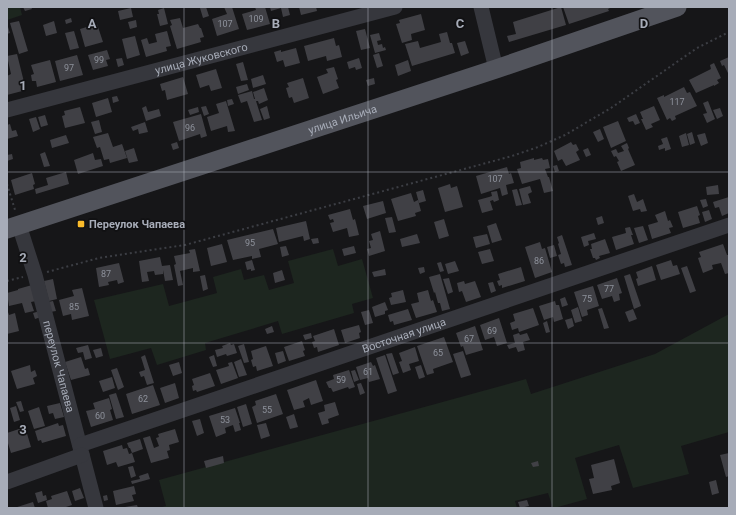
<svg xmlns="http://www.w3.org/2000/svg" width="736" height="515" font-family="Roboto,sans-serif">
<rect width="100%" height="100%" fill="#161618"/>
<path fill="#1d261f" d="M7 7H20L22 15 7 20Z
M333 249 338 266 362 259 373 298 352 304 354 313 282 334 278 321 205 343 206 350 157 365 151 348 110 359 94 300 163 284 169 306 217 293 213 277 241 269 244 280 264 275 269 290 294 283 288 261Z
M729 314V432L681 446 689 474 633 488 619 445 575 458 587 499 554 508H553L548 493 515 501 517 508H158L166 506 159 480 526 379 531 394 655 354Z"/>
<path fill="#404045" d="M23 7H31L32 9 25 11Z
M203 7H206L209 16 203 18 200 8Z
M224 7H232L239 29 217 36 212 19 227 14Z
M255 7H265L270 24 247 30 242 14 256 10Z
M270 7H288L290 15 283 17 281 8 271 11Z
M299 7H316L317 11 301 15Z
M561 7 566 25 509 42 507 36 516 34 513 22Z
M563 7H612L608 9 609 11 569 24Z
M131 8 133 17 120 20 118 11Z
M164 8 168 24 160 26 157 14H159L158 10Z
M421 14 425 30 411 34 412 40 402 43 396 24 400 23 399 20Z
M71 18 72 22 66 24 65 20Z
M180 18 183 28 198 24 200 28H201L204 37 200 38 201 42 177 49 170 26 172 25 170 20Z
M136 20 137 27 130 29 128 22Z
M19 21 28 51 19 54 10 23Z
M54 21 57 33 46 36 43 25Z
M7 24 10 33 7 34Z
M97 24 103 42 85 47 80 29Z
M365 29 370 48 361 50 356 31Z
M74 31 79 48 70 50 65 33Z
M167 31 171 46 166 47 167 51 146 57 141 40 147 38 149 44 157 42 155 34Z
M447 32 450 43H452L455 53 412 66 405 44 418 41 420 48 441 42 439 34Z
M379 33 381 40 377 41 378 45 382 44 383 48 385 47 386 50 375 53 370 35Z
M135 36 140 55 127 59 122 39Z
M334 38 336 46 339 45 342 57 327 61 326 56 308 61 304 46Z
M465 41 469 53 461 56 457 43Z
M296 48 300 63 285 67 283 60 277 62 274 52 281 50V52Z
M107 50 110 59 106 60 108 66 93 70 88 55Z
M379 53 383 66 377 68 373 55Z
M17 54 26 90 7 95V76L11 74 7 56Z
M77 55 83 75 60 81 55 61Z
M729 57V75L724 65 722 66 720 61Z
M122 58 124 65 118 67 116 59Z
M359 58 362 68 356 70 355 67 349 69 347 62Z
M50 60 56 82 37 87 36 81H32L31 75 34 74 31 65Z
M408 60 411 71 398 76 395 65Z
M243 62 248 80 241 81 236 64Z
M714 63 721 78 717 80 719 83 714 86V85L696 93 689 80 711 69 710 65Z
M334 67 338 79 336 80 339 88 323 94 317 77 328 73 326 69Z
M216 69 222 88 211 91 209 85 200 88 196 75Z
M263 75 266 84 253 88 251 79Z
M183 77 188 94 167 100 165 90 162 91 160 84Z
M303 78 309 98 294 103 292 97 289 98 286 88 289 87 287 83Z
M374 78 375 84 368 86 366 80Z
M247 84 249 90 238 94 236 87Z
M684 87 687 93 690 92 697 106 675 116 676 119 672 121 670 118 667 120 657 98 664 95V97Z
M264 88 268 100 259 104 258 101H256L262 120 254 122 247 101 241 103 238 95 252 91 254 99H255L253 92Z
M117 96 119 101 113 103 112 97Z
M108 98 112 112 96 117 92 103Z
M232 99 234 104 228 106 227 100Z
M226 101 235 131 228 132 227 126 211 131 207 117 219 113 216 104Z
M708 101 715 119 707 123 703 114 707 113 703 103Z
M146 106 148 112 159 109 161 116 146 121 142 108Z
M206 106 209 114 204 116 201 107Z
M267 106 270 118 264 120 260 109Z
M654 106 660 120 651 124 653 127 646 130 641 119H643L640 112Z
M80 107 85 123 65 128 62 116 65 115 64 111Z
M198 107 199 112 190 115 188 110Z
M720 108 723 116 717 119 713 110Z
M201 114 207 136 201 138 200 134 179 141 173 122Z
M636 114 640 123 635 125 633 121 629 122 627 118Z
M45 115 48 125 41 127 38 117Z
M36 117 40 129 33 132 29 119Z
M99 120 102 132 95 134 91 122Z
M618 121 626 141 611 148 603 127Z
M145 122 148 132 139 134 138 129 133 131 131 127Z
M10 124 12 131 16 130 18 136 7 139V125Z
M600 129 604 139 598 142 593 132Z
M692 132 695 143 690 145 687 134Z
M108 133 113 147 122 144 127 158 110 163 109 159 104 160 100 147 97 148 93 137Z
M686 133 689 145 682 147 679 136Z
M705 133 708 143 701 146 697 135Z
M66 135 69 143 52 148 50 140Z
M667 137 671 149 665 151V148L659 150 658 146 663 144 661 139Z
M177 142 179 148 173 150 171 144Z
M571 142 573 145 576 144 579 150 576 152 580 160 566 166 562 159 558 161 554 151Z
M627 143 629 148 628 149 635 165 621 171 617 162 619 161 616 156 614 157 611 151 616 149 618 153 624 151 621 146Z
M134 148 138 161 129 163 125 151Z
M588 148 591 155 586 157 583 150Z
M45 152 50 166 44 167 40 154Z
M93 153 95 160 101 159 103 166 78 174 74 160Z
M12 154 13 159 7 161V155Z
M534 158V160L542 158 543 160 548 159 550 168 545 169 548 177H549L553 191 544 193 540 179 522 184 517 169 521 168 520 162Z
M557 165 559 171 555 172 553 166Z
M507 167 509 174 511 173 514 183 506 185 508 194 502 196 500 188 481 194 476 176Z
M66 172 69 184 36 194 35 189 48 185 46 178Z
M32 173 35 184 33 185 34 189 15 195 11 180Z
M450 184 451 188 457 186 463 207 445 212 438 188Z
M718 185 719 194 707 195 706 187Z
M530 186 532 192 528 194 531 203 523 205 519 189Z
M517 189 522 205 516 206 512 190Z
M423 190 426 201 419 203 416 192Z
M497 191 499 200 494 202 493 200 490 201 493 210 482 213 478 200 489 197 492 196 491 192Z
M411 193 414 202 418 200 421 211 415 213 416 216 398 221 391 199Z
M634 194 637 202 643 199 647 211 641 212 640 209 633 211 628 196Z
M729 197V213L722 216 719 207 715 208 713 202Z
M706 199 708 206 703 208 700 200Z
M383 201 386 213 367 219 363 206Z
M697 206 700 215 698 216 700 223 683 228 678 212Z
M350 209 353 220 355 219 359 235 349 237 347 228 333 232 330 223 334 222 333 219 330 220 328 215Z
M709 210 712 219 705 222 702 212Z
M665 211 668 221 670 220 673 227 669 228 671 233 652 239 648 225 658 222 655 215Z
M602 216 604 223 598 225 596 218Z
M392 217 396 232 389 233 385 218Z
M444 219 449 236 439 239 434 222Z
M306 221 310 239 304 241 303 236 279 242 276 228Z
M496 223 502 240 492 243 487 226Z
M643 226 648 240 639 243 634 228Z
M630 227 633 235H631L634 244 616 250 612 237 626 233 625 228Z
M273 229 278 244 259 249 261 257 252 259V256L233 260 227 240Z
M380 231 385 251 369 256 367 249 371 248 369 241 373 240 371 234Z
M594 233 596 239 588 241 589 245 584 247 581 237Z
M417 234 420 243 402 247 400 239Z
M487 234 490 244 476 248 473 237Z
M562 235 572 265 565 267 564 263 561 264 558 255 561 254 558 244 559 243 557 237Z
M318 238 319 243 313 244 311 239Z
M605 239 610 253 599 256 600 258 596 260 595 258H593L590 249H592L591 244Z
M540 242 542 249 545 248 552 272 535 278 525 247Z
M222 244 227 262 211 266 207 248Z
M723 244 727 255H729V273L725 274 721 263 712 265 713 269 703 273 698 258 701 257 699 252Z
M554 245 557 256 550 258 547 247Z
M286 246 289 255 282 257 280 247Z
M354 246 356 253 344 256 342 249Z
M195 249 200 271 193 272V268L180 271 183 285 178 286 174 265 176 264 174 256 190 253 189 250Z
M490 249 494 261 482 264 478 252Z
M160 257 162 266 170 265 173 280 165 281 163 270V274L155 275 154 271 147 272 149 281 142 282 139 261Z
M252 260 255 270 251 271V269L247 270 245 262Z
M671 260 673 266 677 265 680 274 661 280 656 265Z
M455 261 459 271 448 274 445 264Z
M441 262 444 271 440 272 437 263Z
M119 263 124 282 118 284 117 280 108 282 109 285 99 287 96 268Z
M652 266 656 280 638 286 636 279 638 278 636 272Z
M687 266 696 291 690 293 681 268Z
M424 267 425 272 420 274 418 268Z
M521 267 525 281 502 288V285L499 286 497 281 500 280 498 274Z
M385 269 386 275 374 277 372 272Z
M282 270 285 280 275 283 273 273Z
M440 274 450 309 442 311 440 303H438L435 292 434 293 429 277Z
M630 274 641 306 634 309 624 276Z
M205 275 208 289 203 291 200 276Z
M449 278 453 292 448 294 443 279Z
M617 278 622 293 619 294 620 300 614 302 612 296 602 299 597 285Z
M53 279 57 299 49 301 44 281Z
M464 281 465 284 475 281 481 297 466 302 462 291 459 292 457 283Z
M493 282 496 291 491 293 488 283Z
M32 285 36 301 31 302 34 311 25 313 22 303 9 306 7 293 18 290V289Z
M593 286 599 306 587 310 588 315 582 317 574 292Z
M82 288 89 316 72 320 71 314 63 316 59 300 74 296 72 290Z
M403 290 406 302 391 305 389 298 392 297 391 293Z
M428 290 431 301 433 300 437 312 416 318 411 304 419 302 417 293Z
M565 297 568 305 562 307 560 299Z
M53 301 56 311 50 312 48 302Z
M555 301 556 305H559L563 319 554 322 553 317 544 320 539 306Z
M385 302 388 310 385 311V314L375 317 372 307Z
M578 307 582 321 575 323 571 310Z
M533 308 539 325 519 332 518 328 512 330 510 323 515 321 513 314Z
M602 308 609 328 604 329 598 309Z
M7 309 9 315 15 313 19 331 7 334Z
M408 309 412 320 394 325 393 321 390 322 388 315Z
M633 309 637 319 629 322 625 312Z
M369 310 373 323 365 325 361 312Z
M40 311 41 317 35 319 33 313Z
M499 318 507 343 497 346 494 337 485 340 480 325Z
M572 318 574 326 568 329 565 320Z
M547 321 550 332 546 333 543 323Z
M359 325 361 332 359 333 360 338 345 343 341 330Z
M272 326 274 332 267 334 265 329Z
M475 326 483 350 466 355 463 346 461 347 456 333Z
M334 329 339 345 318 352 317 347 314 348 312 342 315 341 313 336Z
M311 333 312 338 305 340 303 335Z
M519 333 520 335 527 333 530 340 523 342 525 350 518 352 516 347 509 349 507 345 515 343 513 335Z
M444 337 453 362 433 369 434 373 427 375 417 346Z
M302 341 305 350 303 351 305 356 289 361 284 347Z
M230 343 231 345 234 344 237 353 227 356 226 354 217 357 215 350 223 348 222 346Z
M244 344 249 362 244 363 238 346Z
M88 345 92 358 85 360 83 352 78 353 76 348Z
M266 346 273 366 257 371 256 366 253 367 251 360 253 359 251 351Z
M415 347 419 361 409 364 411 370 403 373 399 362 402 361 399 353Z
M101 348 103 356 96 358 93 350Z
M283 351 286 361 278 364 275 353Z
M463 351 471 375 461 378 453 354Z
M392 353 399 373 393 375 386 354Z
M145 355 154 383 147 385 144 376 141 377 139 372 145 370 141 357Z
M214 355 217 366 213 367 209 357Z
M385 355 397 391 388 394 376 358Z
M81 357 85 369 88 368 90 375 71 380 65 362Z
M241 359 247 375 239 377 234 362Z
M179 362 182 373 173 376 169 365Z
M232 362 238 378 221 384 216 370 229 366 228 363Z
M371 362 373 366 375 365 380 379 369 382 368 378 360 380 356 367Z
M30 365 31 372 35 370 37 376 33 378 35 384 17 389 11 371Z
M421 365 425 377 419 379 415 367Z
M117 368 124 387 118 390 111 370Z
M349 370 355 387 349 389 348 387 333 392 331 388H329L326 382 334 379 333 375Z
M355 370 359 380 354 382 351 371Z
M210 373 215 386 197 392 196 390 193 391 192 386 194 385 192 379Z
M112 377 115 388 103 392 99 381Z
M316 380 323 401 311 405 309 398 303 401 305 407 294 410 287 390Z
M175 383 179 398 165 403 160 388Z
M361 383 365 393 360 395 357 384Z
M153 385 160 405 132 414 126 394Z
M116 393 124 417 116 419 109 395Z
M276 394 283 414 257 423 252 407 256 405 255 401Z
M109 398 112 409 110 410 113 420 91 427 86 411 95 409 93 403Z
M21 401 24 411 20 412 16 402Z
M335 402 339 415 328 419 329 423 322 425 318 413 325 411 324 405Z
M60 403 64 417 55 419 53 413 49 414 47 406Z
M246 404 252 424 243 427 237 407Z
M16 406 20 420 14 422 10 408Z
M39 407 45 426 34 429 28 411Z
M235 408 240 423H239L241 430 235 432 233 425 225 428 226 433 216 437 209 416Z
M294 414 298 427 290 429 286 417Z
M200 419 204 433 197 436 192 421Z
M58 423 59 426 63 425 66 436 42 443 41 440 38 441 35 431Z
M266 423 270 436 261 439 257 425Z
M25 427 31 447 11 453 7 440V433Z
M175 429 179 442 169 445 170 450 167 451 169 458 151 463 143 438 150 436 154 448 159 446 156 438 159 437 158 434Z
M140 439 143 449 132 453 130 448H129L127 443Z
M122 445 123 449 127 448 129 454 132 453 135 462 118 467 116 462 107 465 103 451Z
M729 453V476L726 477 720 455Z
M223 456 224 463 206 468 204 461Z
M614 459 620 483 611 486 612 490 593 494 589 479 594 478 591 465Z
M538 461 539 466 533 467 531 463Z
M133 466 136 476 131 478 128 467Z
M148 473 150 479 132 484 131 481 140 479 139 476Z
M716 480 719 493 712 495 709 482Z
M134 486 136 494 132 495 134 501 116 505 113 491Z
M80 488 84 498 75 501 72 491Z
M42 491 43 496 46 495 47 500 38 503 35 493Z
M67 491 72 505 63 508H48L46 501 52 499 51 496Z
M107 495 108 500 104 501 103 496Z
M527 500 529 506 520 508 518 502Z
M33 502 35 508H14Z
M137 505 138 508H126L125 507Z"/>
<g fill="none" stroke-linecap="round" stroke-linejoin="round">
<path stroke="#3c3e44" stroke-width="2" stroke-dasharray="2 3" stroke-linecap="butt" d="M7 184 15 210
M47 272 99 258 185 245 512 156 538 147 565 135 611 108 697 48 729 32
M7 281 23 277"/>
<g stroke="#36373d" stroke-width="15">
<path d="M481 7 496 69"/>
<path id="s1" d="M7 110 395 7"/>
<path id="s2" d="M19 225 35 275 96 508"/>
<path id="s3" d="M80 445 729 225"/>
<path d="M7 482 82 455"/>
</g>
<path stroke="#52545c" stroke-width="19" id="s4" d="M7 229 496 69 677 7"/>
</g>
<path fill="none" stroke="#a7acb8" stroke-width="1" stroke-opacity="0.55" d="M184 7V508M368 7V508M552 7V508M7 172H729M7 343H729"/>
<rect fill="#fabb2b" stroke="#111113" stroke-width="1.5" x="77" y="220" width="8" height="8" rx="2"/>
<g text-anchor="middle" stroke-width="3.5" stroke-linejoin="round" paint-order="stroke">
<g font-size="9" fill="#8d919b">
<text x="256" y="22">109</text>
<text x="225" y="27">107</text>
<text x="99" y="63">99</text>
<text x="69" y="71">97</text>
<text x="677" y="105">117</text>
<text x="190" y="131">96</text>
<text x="495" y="182">107</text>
<text x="250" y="246">95</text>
<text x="539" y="264">86</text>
<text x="106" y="277">87</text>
<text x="609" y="292">77</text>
<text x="587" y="302">75</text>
<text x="74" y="310">85</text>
<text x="492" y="334">69</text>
<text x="469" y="342">67</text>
<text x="438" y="356">65</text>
<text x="368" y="375">61</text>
<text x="341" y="383">59</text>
<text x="143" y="402">62</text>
<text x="267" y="413">55</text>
<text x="100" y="419">60</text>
<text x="225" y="423">53</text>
</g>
<g font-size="11" fill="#a7acb8" stroke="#111113">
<text dy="4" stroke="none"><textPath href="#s1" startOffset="201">улица Жуковского</textPath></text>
<text dy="4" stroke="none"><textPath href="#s4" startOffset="353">улица Ильича</textPath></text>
<text dy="4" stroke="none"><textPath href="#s3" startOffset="342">Восточная улица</textPath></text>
<text dy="4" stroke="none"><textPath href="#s2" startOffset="147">переулок Чапаева</textPath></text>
</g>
<g font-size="11" font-weight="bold" fill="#a7acb8" stroke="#111113" text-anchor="start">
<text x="89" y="228">Переулок Чапаева</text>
</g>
</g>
<g font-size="13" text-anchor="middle" font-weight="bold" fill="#a7acb8" stroke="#111113" stroke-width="3.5" stroke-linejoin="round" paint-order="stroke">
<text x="92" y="28">A</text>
<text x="276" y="28">B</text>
<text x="460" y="28">C</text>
<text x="644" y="28">D</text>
<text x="23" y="90">1</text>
<text x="23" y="262">2</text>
<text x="23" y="434">3</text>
</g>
<rect width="736" height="515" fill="none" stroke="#a7acb8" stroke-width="16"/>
</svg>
